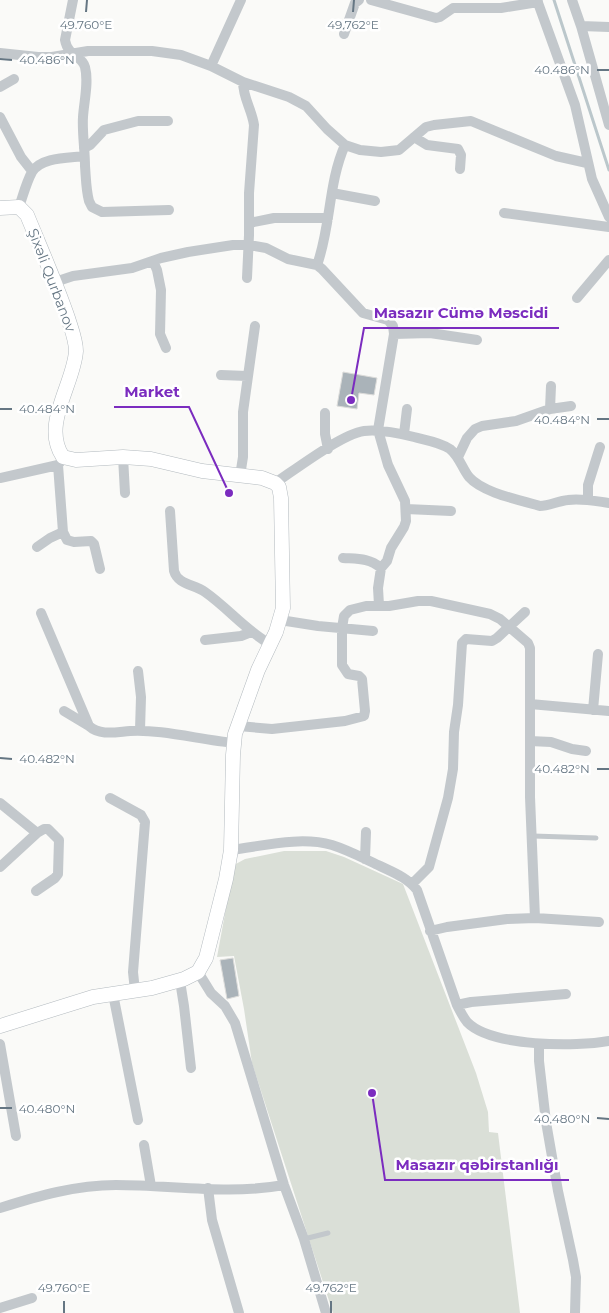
<svg xmlns="http://www.w3.org/2000/svg" width="609" height="1313" font-family="Montserrat,sans-serif">
<rect width="100%" height="100%" fill="#fafaf8"/>
<path fill="#dadfd7" d="M284 851H326L344 857 403 884 476 1073 488 1112 489 1132 498 1133 520 1313H333L252 1063 244 1009 234 956 217 957 234 865 245 859Z"/>
<g fill="none" stroke-linecap="round" stroke-linejoin="round">
<path stroke="#bbc7cb" stroke-width="3" d="M554 0 609 170"/>
</g>
<path fill="#aab3b9" stroke="#dcdcda" d="M343 372 377 378 374 395 359 393 357 409 337 406Z
M233 958 239 996 227 999 220 960Z"/>
<g fill="none" stroke-linecap="round" stroke-linejoin="round">
<g stroke="#b3babf" stroke-width="15">
<path id="secondary" d="M0 208 19 207 27 215C41 249 56 283 68 318 71 328 76 340 76 351 74 384 41 425 63 457L76 460 123 457 151 459 202 471 262 478 275 483 279 487 281 498 283 608 276 632 258 670 235 734 233 755 231 850 226 879 206 958 198 972 184 979 152 988 93 997 0 1026"/>
</g>
<path stroke="#c3c8cc" stroke-width="5" d="M533 836 596 838
M304 1239 328 1233"/>
<path stroke="#c3c8cc" stroke-width="10" d="M73 0 65 40C68 57 82 55 85 67 89 82 84 101 83 117 82 133 85 150 85 166 86 178 86 190 89 201L92 207 102 212 169 210
M371 0 436 18 440 17 453 8H501L538 2
M537 0 575 105 592 179 609 217
M572 0 581 26 609 125
M581 26 609 27
M344 34 355 3 359 0
M0 53 38 57H52L88 51H152L181 55 211 66 243 82 289 97 306 106 327 129 345 145 360 150 381 152 399 150 426 127 434 125 471 121 556 156 587 163
M211 66 241 0
M243 82C243 98 252 110 254 125L249 193V235L247 278
M0 87 14 79
M0 117 21 157 32 171
M414 137 427 145 458 149 461 155 460 169
M84 148 90 145 104 130 138 121H168
M332 193 375 201
M19 207C23 196 26 183 32 172 41 157 68 158 84 156
M504 213 609 227
M249 223 274 218H328
M153 261 157 270 161 290 160 334 166 348
M317 265C331 227 328 183 345 145
M55 282 73 276 132 268 161 258 188 252 233 245H249L266 248 288 259 317 265 322 269 363 313 388 320 393 326 394 334 378 430 388 465 405 501 406 521 404 527 391 548 387 561 381 568 378 588 379 605
M577 298 609 260
M394 334 430 333 477 340
M221 375 247 376
M550 409 551 386
M325 413V434L328 449
M404 434 407 409
M123 457 125 493
M458 457 467 438 475 429 482 426 516 421 550 409 571 406
M58 465 63 532 67 540 74 542 91 541 94 544 100 569
M240 476 243 457V412L255 326
M0 478 58 465 62 460
M275 483C296 469 342 434 364 431 380 429 398 433 414 437 425 440 440 442 450 449 459 456 462 468 469 477 483 493 520 500 540 506 549 506 558 501 568 500 581 498 595 501 609 503
M588 500V485L600 447
M406 509 451 511
M170 511 174 571C178 585 194 584 205 592 228 608 245 630 270 644
M37 547 50 538 63 532
M343 558C358 559 369 558 381 568
M41 613 89 726C100 736 116 732 130 731 161 729 201 740 234 743
M280 620 318 626 373 631
M205 640 241 636 251 632
M138 671 141 697 140 730
M530 704 609 711
M593 710 598 654
M64 711 89 726
M238 726 272 729 345 721 364 716 365 711 362 679 359 676 348 674 342 665V628L344 616 350 610 366 606H389L418 601H431L490 614 500 619 528 643 530 648V797L535 918 507 919 447 927 430 931
M530 741 551 742 572 749 586 751
M110 798 141 815 145 822 133 972 135 991
M0 803 37 833
M231 850C263 846 300 836 332 845 348 850 363 858 378 865 392 872 407 877 417 890L457 1005C460 1011 463 1017 467 1022 491 1047 577 1047 609 1041
M365 859 366 832
M0 867 37 833 44 829H48L59 840 58 874 55 878 36 891
M412 884 429 867 448 798 453 769 454 732 458 705 462 643 466 639 492 641 497 638 525 612
M535 918 599 922
M198 972 211 993 225 1006 235 1023 284 1185 304 1239 326 1313
M180 981 184 1006 191 1068
M113 994 138 1120
M457 1005 471 1002 566 994
M0 1044 16 1136
M539 1044V1061L546 1122 558 1191 573 1260 576 1277 575 1313
M144 1145 151 1186
M208 1188 212 1220 239 1313
M0 1208C38 1196 76 1185 116 1185 172 1185 229 1195 284 1185
M0 1308 32 1298"/>
<use href="#secondary" stroke="#fff" stroke-width="14"/>
</g>
<path fill="none" stroke="#657683" stroke-width="2" d="M86 12 87 0M353 12 354 0M0 59 12 60M597 70H609M0 409H12M597 419H609M0 758 12 759M597 769H609M0 1108H12M597 1118 609 1119M64 1313V1301M331 1313V1301"/>
<g text-anchor="middle" stroke-width="5" stroke-linejoin="round" paint-order="stroke">
<g font-size="14" fill="#657683" stroke="#fff">
<text transform="translate(52 280) rotate(69)" y="5">Şixəli Qurbanov</text>
</g>
</g>
<g font-size="12" text-anchor="middle" fill="#657683" stroke="#fff" stroke-width="5" stroke-linejoin="round" paint-order="stroke">
<text x="86" y="29">49.760°E</text>
<text x="353" y="29">49.762°E</text>
<text x="47" y="64">40.486°N</text>
<text x="562" y="74">40.486°N</text>
<text x="47" y="413">40.484°N</text>
<text x="562" y="424">40.484°N</text>
<text x="47" y="763">40.482°N</text>
<text x="562" y="773">40.482°N</text>
<text x="47" y="1113">40.480°N</text>
<text x="562" y="1123">40.480°N</text>
<text x="64" y="1292">49.760°E</text>
<text x="331" y="1292">49.762°E</text>
</g>
<path fill="none" stroke="#7b2cbf" stroke-width="2" d="M351 400L364 328H559M229 493L189 407H114M372 1093L385 1180H569"/>
<g fill="#7b2cbf" stroke="#fff" stroke-width="2">
<circle cx="351" cy="400" r="5"/>
<circle cx="229" cy="493" r="5"/>
<circle cx="372" cy="1093" r="5"/>
</g>
<g font-size="15" text-anchor="middle" font-weight="bold" fill="#7b2cbf" stroke="#fff" stroke-width="5" stroke-linejoin="round" paint-order="stroke">
<text x="461" y="318">Masazır Cümə Məscidi</text>
<text x="152" y="397">Market</text>
<text x="477" y="1170">Masazır qəbirstanlığı</text>
</g>
</svg>
